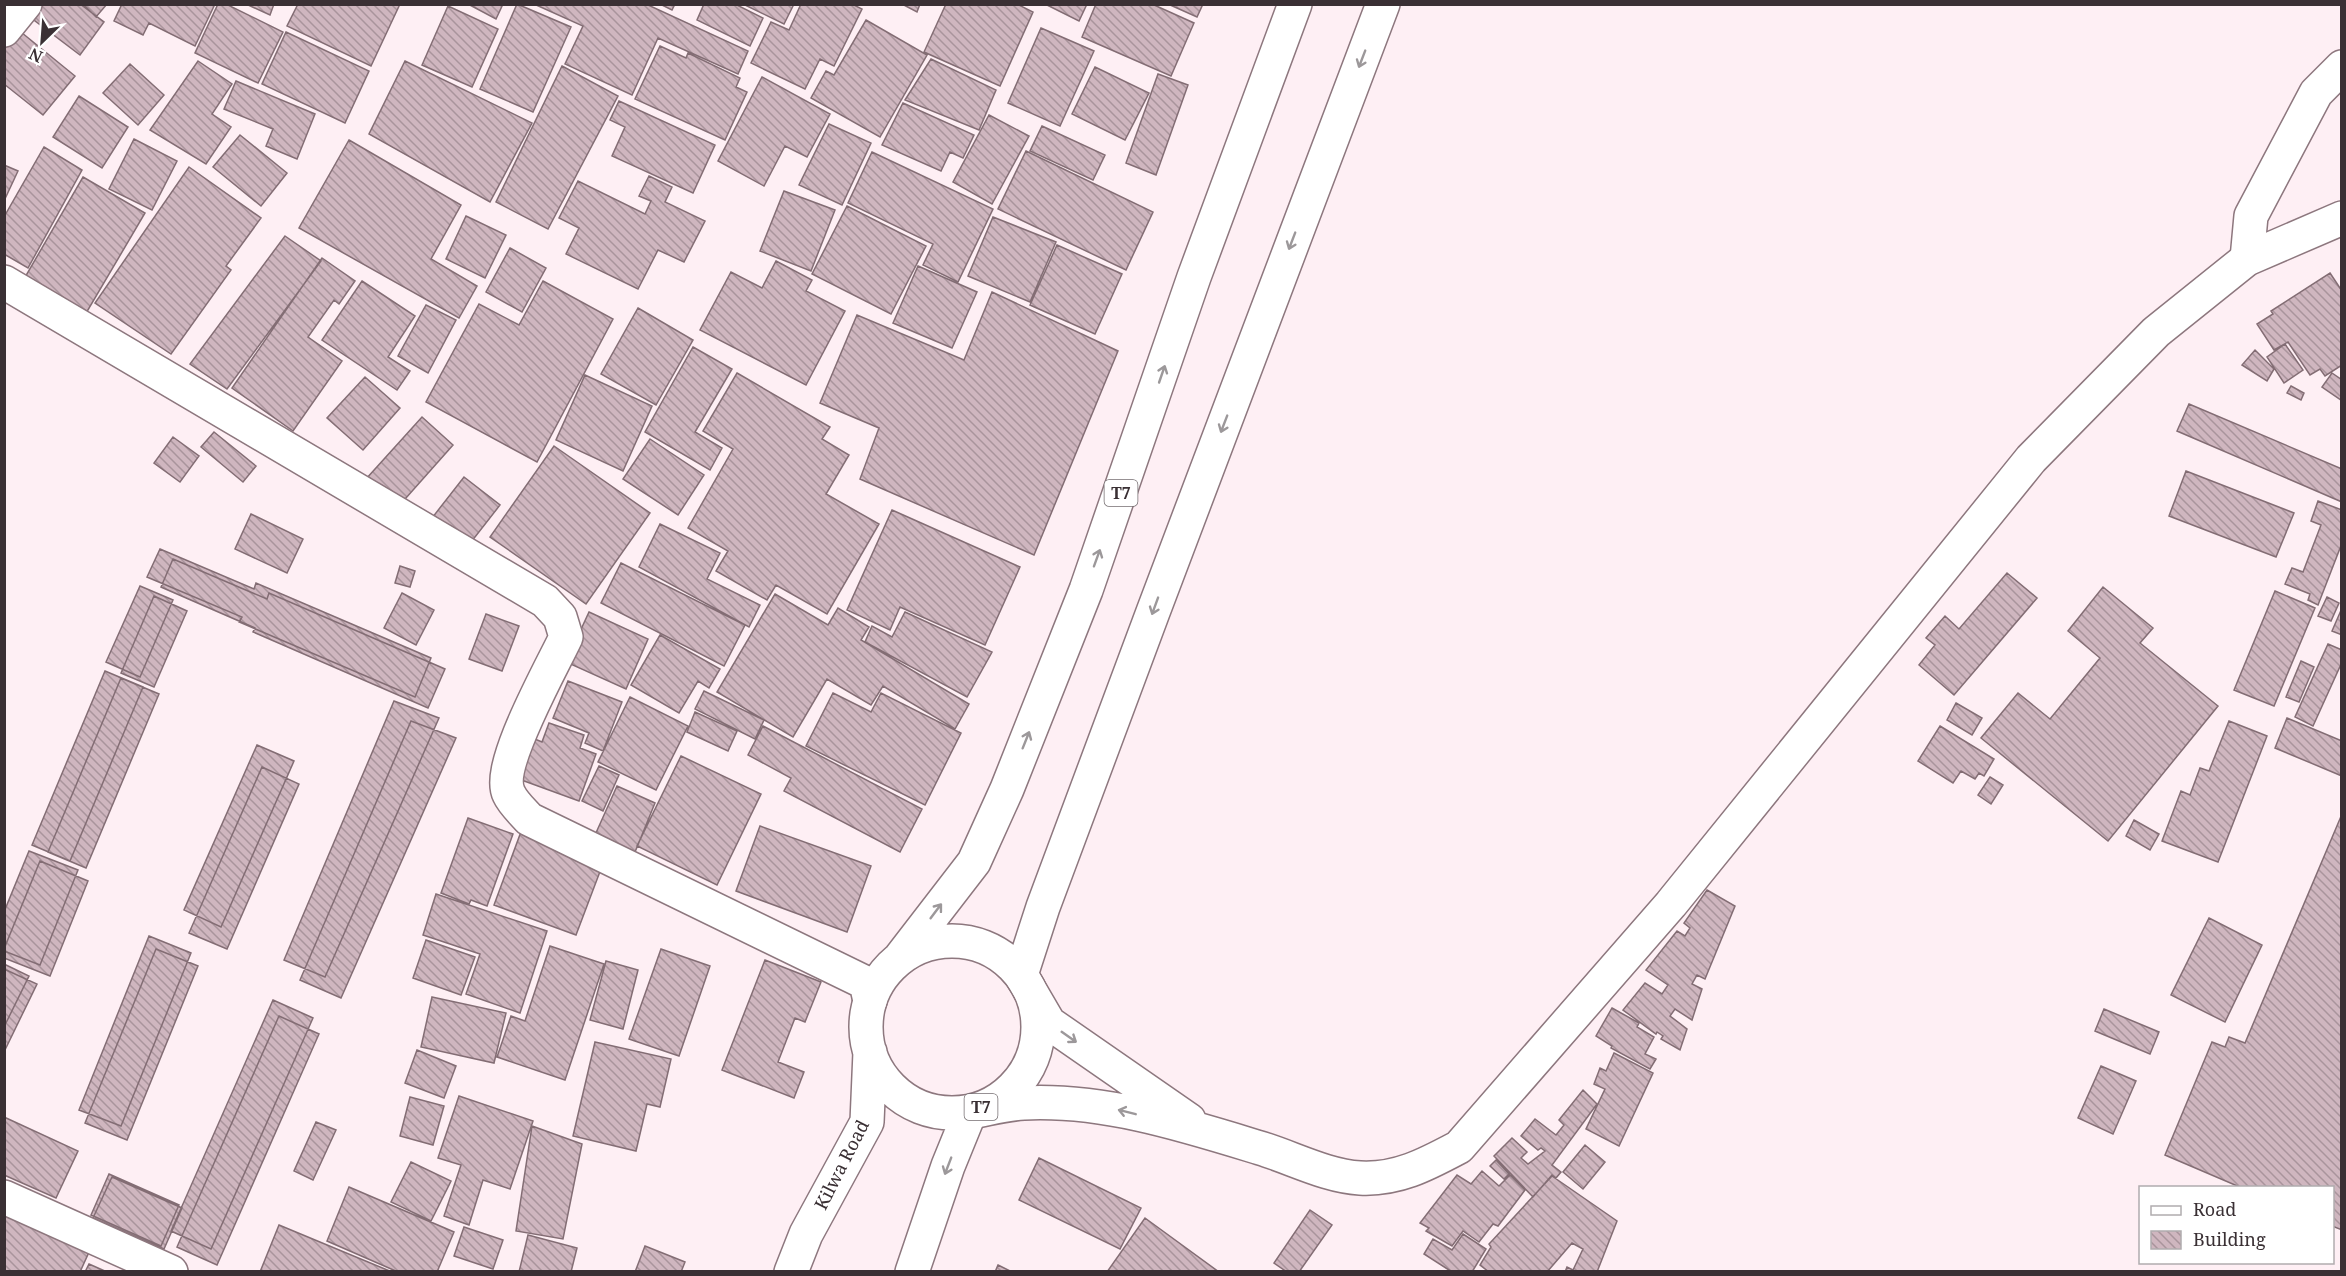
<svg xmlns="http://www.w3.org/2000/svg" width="2346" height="1276" font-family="'Noto Serif',serif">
<defs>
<pattern id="building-back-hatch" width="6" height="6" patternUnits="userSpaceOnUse" patternTransform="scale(1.5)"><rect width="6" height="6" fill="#cfb6bf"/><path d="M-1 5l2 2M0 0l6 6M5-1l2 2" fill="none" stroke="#a9949c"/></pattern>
</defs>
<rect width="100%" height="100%" fill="#feeff4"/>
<path fill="url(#building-back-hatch)" stroke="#836d74" stroke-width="1.5" d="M33 4H80L104 22 80 55 26 14Z
M83 4H107L96 17Z
M122 4H215L195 46 149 23 143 35 114 21Z
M218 4H226L283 32 258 83 195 53Z
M246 4H274L270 15Z
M298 4H400L371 66 287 26Z
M468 4H503L496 19Z
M517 4 571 27 533 112 480 89Z
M534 4H646L748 51 738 74 658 38 632 95 565 64 583 26Z
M660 4H675L672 10Z
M704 4H735L763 18 750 46 697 20Z
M743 4H794L784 24Z
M801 4H852L862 9 834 66 820 59 805 89 751 63 771 22 789 30Z
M902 4H920L917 12Z
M946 4H1017L1033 12 1000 86 924 52Z
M1045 4H1087L1079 21Z
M1096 4H1152L1194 23 1171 76 1082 37Z
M1168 4H1203L1197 17Z
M448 6 498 29 472 87 422 65Z
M866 20 927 55 880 137 811 98 826 71 834 75Z
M16 28 75 76 43 115 4 84V42Z
M1041 28 1094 51 1060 126 1008 103Z
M286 32 369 71 345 123 262 84Z
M660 46 686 58 688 53 740 78 736 87 747 92 725 140 635 99Z
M931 59 996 90 979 130 905 100Z
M198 61 232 84 212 114 231 127 206 164 150 130Z
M405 61 532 123 490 202 369 134Z
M130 64 164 95 138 125 103 93Z
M562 66 618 96 548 229 496 202Z
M1095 67 1149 93 1125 140 1072 114Z
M1158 74 1188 85 1156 175 1126 163Z
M762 77 830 114 807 157 785 146 764 186 718 161Z
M236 81 315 114 297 159 266 146 273 129 224 109Z
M79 96 128 127 102 168 53 137Z
M619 101 715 145 693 193 612 156 625 127 610 120Z
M903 103 974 135 963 158 950 152 941 171 882 145Z
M989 115 1029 136 992 204 953 182Z
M829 124 871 143 842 205 799 185Z
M1042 126 1105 155 1093 180 1030 151Z
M240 135 287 173 261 206 213 167Z
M134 139 177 161 152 210 109 189Z
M349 140 461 205 431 259 477 286 459 318 299 228Z
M44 147 82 170 28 268 4 254V217Z
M1026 151 1153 212 1126 270 998 209Z
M872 152 993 209 958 282 923 265 933 244 848 203Z
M4 165 18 171 4 201Z
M189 167 261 218 226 266 231 270 171 354 95 303Z
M649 176 672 187 665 202 705 221 684 262 658 250 638 289 566 254 579 228 559 218 578 181 645 214 651 201 639 196Z
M83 177 145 213 85 315 24 279Z
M784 191 835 210 811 271 760 251Z
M847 206 926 246 891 314 812 274Z
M466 216 506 235 485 278 446 259Z
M993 217 1056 242 1030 302 968 276Z
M285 236 321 261 227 389 190 364Z
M1057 245 1122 274 1095 334 1030 305Z
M510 248 546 268 522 312 486 292Z
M322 258 355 281 339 304 334 300 308 337 342 361 293 431 232 388Z
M776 261 812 280 806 291 845 311 806 385 700 330 731 272 762 288Z
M918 266 977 292 952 348 893 323Z
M2330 273 2342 291V365L2325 376 2320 369 2310 375 2288 342 2274 350 2257 324 2273 314 2271 311Z
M362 281 415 316 388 357 410 371 397 390 322 340Z
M543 281 613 319 537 462 426 402 479 304 519 325Z
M992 292 1118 351 1034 555 860 479 879 428 820 403 857 315 964 360Z
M426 305 456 320 428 373 398 356Z
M638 308 693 340 656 405 601 374Z
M2285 344 2303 370 2284 383 2267 357Z
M693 347 732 369 695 432 722 448 710 470 645 432Z
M2255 350 2274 369 2267 381 2242 365Z
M737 373 830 427 822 439 849 455 826 494 879 524 827 614 776 585 767 600 716 571 728 551 688 528 733 449 703 431Z
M2332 373 2342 380 2341 400 2322 387Z
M585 375 652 406 623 471 556 440Z
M365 377 400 408 363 450 327 418Z
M2291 386 2304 393 2301 400 2287 393Z
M2189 404 2342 469V502L2177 431Z
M422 417 453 445 398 507 366 479Z
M214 432 256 466 243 482 201 447Z
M173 437 199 456 180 482 154 463Z
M650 439 704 475 678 515 623 479Z
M554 446 650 513 586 604 490 537Z
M2186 471 2294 513 2276 557 2169 516Z
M464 477 500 505 468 546 432 518Z
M2318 501 2342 510V543L2318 605 2308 600 2310 594 2285 584 2292 568 2303 572 2321 525 2311 521Z
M892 510 1020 567 985 645 900 607 890 630 847 610Z
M251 514 303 539 287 573 235 549Z
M660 524 720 553 707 579 760 605 749 627 639 567Z
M160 549 254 589 256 583 431 658 415 697 239 622 242 617 147 577Z
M173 559 267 599 269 593 445 669 428 708 253 632 255 628 161 587Z
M621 563 745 625 724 666 601 603Z
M400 566 415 571 410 587 395 583Z
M2007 573 2037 598 1954 695 1919 665 1935 645 1926 638 1945 616 1959 629Z
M140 586 173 600 140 677 106 662Z
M2103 587 2153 628 2140 643 2218 706 2108 841 1981 738 2018 693 2050 719 2100 658 2068 631Z
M2275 591 2315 608 2274 706 2234 690Z
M402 593 434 610 416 645 384 628Z
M775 594 828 625 838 608 869 627 861 640 969 704 955 729 883 686 871 705 827 679 793 737 717 692Z
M154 596 187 611 154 687 121 673Z
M2327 597 2339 603 2331 621 2318 616Z
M2342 608V635L2332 631Z
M589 612 648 639 626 689 566 662Z
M905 612 992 652 967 697 865 642 872 626 892 637Z
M486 614 519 626 502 671 469 659Z
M660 635 720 669 709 688 698 681 679 713 631 685Z
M2328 644 2342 650V662L2313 726 2295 717Z
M2301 661 2314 667 2299 702 2286 697Z
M105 671 143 687 70 861 32 845Z
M121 678 159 694 86 868 48 852Z
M568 681 622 702 603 751 585 743 589 733 553 718Z
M704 691 764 720 755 739 695 709Z
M833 693 871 712 881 693 961 733 925 805 806 746Z
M630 697 688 726 656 790 598 762Z
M394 701 439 718 325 977 284 960Z
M1956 703 1982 718 1972 735 1947 720Z
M695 712 737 731 728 751 687 732Z
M2287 718 2342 741V776L2275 748Z
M411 721 456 738 341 998 300 980Z
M2229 721 2267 736 2218 862 2162 841 2181 791 2190 795 2200 768 2209 771Z
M549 723 584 735 580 748 596 754 579 801 516 778 530 737 542 742Z
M763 726 922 809 900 852 784 791 791 778 748 755Z
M1940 726 1994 759 1984 776 1979 773 1975 779 1961 771 1953 783 1918 761Z
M257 745 294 761 221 927 184 910Z
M681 756 761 794 717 885 637 846Z
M599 766 619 775 603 811 582 801Z
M262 767 299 784 227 949 189 933Z
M1990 777 2003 785 1991 804 1978 795Z
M617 786 655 803 635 852 595 835Z
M2342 814V1230L2332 1226V1188H2242L2165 1155 2212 1042 2225 1047 2229 1037 2245 1043Z
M468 818 513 834 487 906 471 900 469 904 441 893Z
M2134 820 2159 834 2150 850 2126 836Z
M760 826 871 866 847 932 736 891Z
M522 829 604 861 576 935 494 905Z
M29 851 78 870 40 965 4 951V912Z
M40 861 88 881 50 976 4 958V949Z
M1707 890 1735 906 1705 979 1697 975 1692 984 1702 989 1692 1020 1675 1009 1670 1016 1687 1029 1680 1050 1661 1039 1663 1036 1657 1032 1656 1034 1623 1010 1645 983 1662 994 1668 985 1646 970 1677 931 1685 936 1690 928 1684 923Z
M436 894 547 931 520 1013 466 994 480 954 423 935Z
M2209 918 2262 945 2225 1022 2171 995Z
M149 936 191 953 121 1126 79 1110Z
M426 940 475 957 461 995 413 978Z
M550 946 604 964 565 1080 497 1057 511 1016 525 1021Z
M156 949 198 966 127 1140 85 1123Z
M661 949 710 966 679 1056 629 1039Z
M765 960 821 982 805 1022 795 1018 778 1062 804 1072 794 1098 722 1070Z
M606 961 638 970 623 1029 590 1020Z
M4 964 29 976 4 1027Z
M4 969 37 984 4 1052Z
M432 997 506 1013 494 1063 421 1047Z
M273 1000 313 1018 211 1249 171 1231Z
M1612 1008 1639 1023 1637 1027 1654 1037 1645 1054 1656 1059 1650 1069 1611 1048 1612 1046 1596 1036Z
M2104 1009 2159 1032 2150 1054 2095 1031Z
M279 1016 319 1034 217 1265 177 1247Z
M595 1042 671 1059 660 1107 647 1104 636 1151 573 1136Z
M417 1050 456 1066 444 1098 405 1083Z
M1614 1053 1653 1073 1619 1146 1586 1129 1605 1089 1594 1084 1600 1068 1606 1071Z
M2101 1066 2136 1081 2113 1134 2078 1118Z
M1583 1090 1597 1104 1552 1165 1561 1172 1556 1178 1552 1175 1533 1197 1494 1156 1512 1138 1527 1152 1521 1158 1528 1164 1545 1151 1541 1148 1538 1150 1521 1136 1535 1119 1556 1135 1564 1125 1559 1120Z
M459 1096 533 1121 510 1189 483 1180 469 1225 444 1216 461 1165 438 1158Z
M410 1097 444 1106 433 1145 400 1136Z
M4 1117 78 1151 56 1198 4 1175Z
M4 1117 78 1151 56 1198 4 1175Z
M316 1122 336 1130 313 1180 294 1171Z
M532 1126 582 1144 563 1239 516 1231Z
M1585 1145 1605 1162 1583 1189 1563 1172Z
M1039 1158 1141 1208 1120 1249 1019 1200Z
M1496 1160 1509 1174 1504 1179 1490 1166Z
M411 1162 451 1181 431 1221 391 1202Z
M1482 1171 1499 1186 1510 1175 1525 1190 1498 1226 1493 1224 1479 1242 1463 1231 1452 1246 1426 1231 1429 1228 1420 1223 1457 1175 1471 1184Z
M109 1174 179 1205 161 1246 91 1215Z
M1552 1176 1617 1221 1597 1272H1565L1567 1267 1573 1270 1583 1249 1572 1243 1547 1272H1489L1480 1265 1491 1247 1489 1244Z
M112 1177 182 1208 164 1249 93 1218Z
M349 1187 454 1232 437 1272H398L327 1241Z
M1310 1210 1332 1225 1299 1272H1287L1274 1263Z
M4 1212 89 1252 80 1272H4Z
M1145 1218 1219 1272H1107Z
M279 1225 392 1272H260Z
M464 1227 503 1240 493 1269 454 1256Z
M1463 1234 1486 1249 1472 1272H1452L1424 1254 1433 1239 1452 1250Z
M528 1235 577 1248 571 1272H519Z
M645 1246 685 1262 681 1272H635Z
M89 1264 107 1272H85Z
M998 1265 1012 1272H995Z"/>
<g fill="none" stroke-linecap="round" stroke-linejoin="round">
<g stroke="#8d777e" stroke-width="36">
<path id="minor" d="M4 30 25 4
M2247 259 2251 216 2316 93 2342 67
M4 282 545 601 560 617 566 637C552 667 495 767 509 794 513 803 523 812 529 819L866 983 870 1001
M4 1197 171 1272"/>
</g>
<g stroke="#8d777e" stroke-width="36">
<path id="major" d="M1021 975 1049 1023 1189 1120
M970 1112C988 1109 1006 1104 1024 1103 1104 1099 1185 1125 1260 1148 1293 1158 1326 1176 1360 1178 1398 1180 1427 1164 1459 1147L1671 904 2031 459 2156 332 2247 259 2342 218"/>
</g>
<g stroke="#8d777e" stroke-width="36">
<path id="highway" d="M866 1027a86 86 0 1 1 172 0a86 86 0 1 1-172 0Z
M900 958 974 862 1007 789 1086 590 1194 277 1295 4
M1021 975 1043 907 1153 612 1383 4
M791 1272 806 1234 867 1122 870 1052
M912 1272 948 1166 970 1112"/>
</g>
<use href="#minor" stroke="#fff" stroke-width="33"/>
<use href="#major" stroke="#fff" stroke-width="33"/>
<use href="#highway" stroke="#fff" stroke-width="33"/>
</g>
<defs><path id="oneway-shaft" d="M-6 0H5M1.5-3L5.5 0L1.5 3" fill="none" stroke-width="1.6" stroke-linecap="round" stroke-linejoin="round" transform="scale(1.5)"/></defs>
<g stroke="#9c989a">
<use href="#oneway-shaft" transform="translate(1362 59) rotate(111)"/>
<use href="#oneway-shaft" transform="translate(1292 241) rotate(111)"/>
<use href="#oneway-shaft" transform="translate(1162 374) rotate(-71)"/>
<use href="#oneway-shaft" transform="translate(1224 424) rotate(111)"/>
<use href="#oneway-shaft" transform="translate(1097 558) rotate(-70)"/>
<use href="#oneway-shaft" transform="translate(1155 606) rotate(110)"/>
<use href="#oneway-shaft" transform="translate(1026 740) rotate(-68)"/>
<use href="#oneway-shaft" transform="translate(936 911) rotate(-53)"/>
<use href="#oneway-shaft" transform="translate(1069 1037) rotate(35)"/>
<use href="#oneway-shaft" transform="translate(1127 1112) rotate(-166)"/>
<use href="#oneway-shaft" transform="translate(948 1166) rotate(111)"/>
</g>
<g text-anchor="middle" stroke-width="5" stroke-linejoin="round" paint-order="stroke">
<g fill="#fff" stroke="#756e71" stroke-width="1.5">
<rect x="1104.5" y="480" width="33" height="26" rx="4.5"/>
<rect x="964.5" y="1094" width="33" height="26" rx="4.5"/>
</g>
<g font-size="16" font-weight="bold" fill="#3a3034">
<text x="1121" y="499">T7</text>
<text x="981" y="1113">T7</text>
</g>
<g font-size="18" fill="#3a3034" stroke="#fff">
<text transform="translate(842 1165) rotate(-63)" y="6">Kilwa Road</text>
</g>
</g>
<rect width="2346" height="1276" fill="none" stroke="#3a3034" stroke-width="12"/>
<rect x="2139" y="1186" width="195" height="78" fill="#ffffff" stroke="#b0acae" stroke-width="1.5"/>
<rect x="2151" y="1206" width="30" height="9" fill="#ffffff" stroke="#b0acae" stroke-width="1.5"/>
<text x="2193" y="1216" font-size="18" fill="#3a3034">Road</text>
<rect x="2151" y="1231" width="30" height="18" fill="url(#building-back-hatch)" stroke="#b0acae" stroke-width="1.5"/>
<text x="2193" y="1246" font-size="18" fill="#3a3034">Building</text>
<g transform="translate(42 42) rotate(205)" stroke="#ffffff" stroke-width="4.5" paint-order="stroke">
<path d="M0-4.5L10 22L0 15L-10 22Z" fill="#3a3034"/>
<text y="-9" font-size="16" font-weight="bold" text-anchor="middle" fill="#3a3034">N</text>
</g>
</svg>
